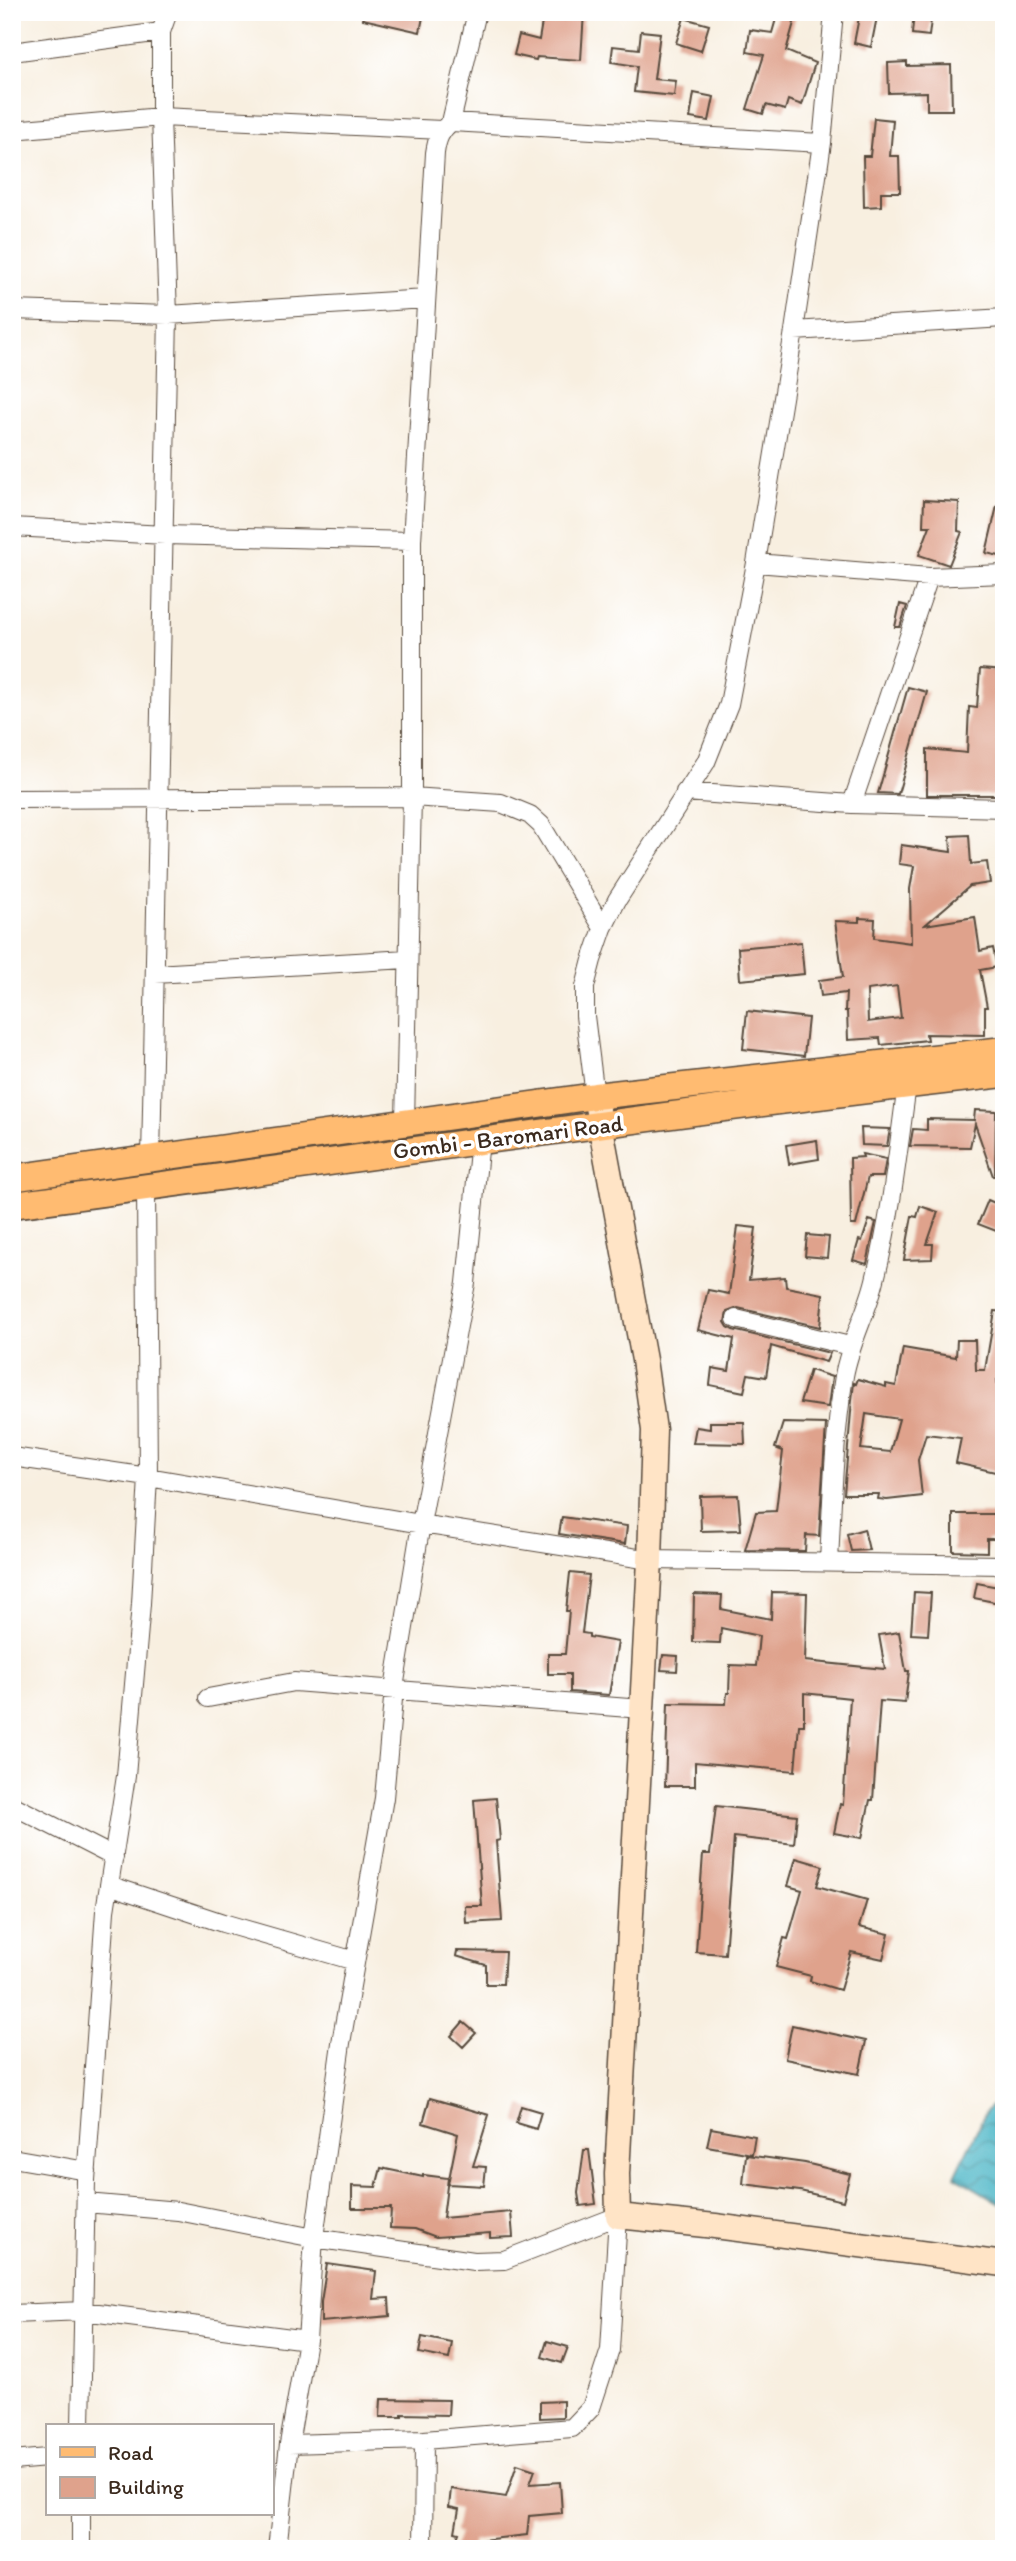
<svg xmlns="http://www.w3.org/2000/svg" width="1016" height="2561" font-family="Itim,sans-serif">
<defs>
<pattern id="water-waves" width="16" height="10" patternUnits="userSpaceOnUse" patternTransform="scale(1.75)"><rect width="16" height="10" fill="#49b5c6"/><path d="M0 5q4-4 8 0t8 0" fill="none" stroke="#3e93a0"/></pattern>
</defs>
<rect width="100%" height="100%" fill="#fff"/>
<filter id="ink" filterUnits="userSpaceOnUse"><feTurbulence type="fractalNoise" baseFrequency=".0143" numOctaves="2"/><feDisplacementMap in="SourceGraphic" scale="14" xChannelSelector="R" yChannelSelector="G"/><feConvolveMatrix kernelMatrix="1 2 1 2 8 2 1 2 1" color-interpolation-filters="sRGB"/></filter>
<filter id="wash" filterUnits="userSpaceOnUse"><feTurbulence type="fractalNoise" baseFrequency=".00686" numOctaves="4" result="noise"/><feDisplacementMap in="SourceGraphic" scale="28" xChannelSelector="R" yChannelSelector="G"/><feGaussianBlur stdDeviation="1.57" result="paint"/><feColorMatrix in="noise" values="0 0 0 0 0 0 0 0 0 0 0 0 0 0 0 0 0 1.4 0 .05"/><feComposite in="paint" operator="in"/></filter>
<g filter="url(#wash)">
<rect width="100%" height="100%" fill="#f8efe0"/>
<path fill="url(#water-waves)" stroke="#427072" stroke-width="2" d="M1004 2094V2201L1000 2203 955 2176 986 2111Z"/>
<g id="blocks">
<path fill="#dfa28c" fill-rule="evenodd" d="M364 12H424L420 32 363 19Z
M565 12H584L581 60 537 57 536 60 514 55 519 35 539 40 543 16 564 20Z
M778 12H797L786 51 815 63 802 105 788 100 785 110 766 105 763 114 747 109 764 55 747 52 750 30 772 33Z
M860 12H878L871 47 854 43Z
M914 12H932L929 36 912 34Z
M684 18 709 25 701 51 676 43Z
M641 31 660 33 654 79 676 81 674 96 634 92 637 66 611 62 613 46 639 49Z
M907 62V66L951 65 952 110H927V92L889 93 888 63Z
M694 93 714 97 709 121 690 118Z
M874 118 893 120 890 156H899L900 192H881V206L864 207 863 156H870Z
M924 500 959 502 958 531 962 532 949 565 919 555 930 526H923Z
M997 506 1004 507V557L986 553Z
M900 604 907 606 900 627H895Z
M980 669 1004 671 1001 795H927V749L967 753 969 707 977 708Z
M908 687 927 692 898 794 878 793Z
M969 835 971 864 987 862 990 883 970 886 925 925 975 917 980 951 993 948 997 967 980 970 987 1007H985V1035L926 1034 927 1040 881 1045 880 1038 848 1040 847 1011H845L846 993 821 996 819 980 843 977 835 921 859 922V918L875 919 874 938 911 943 910 889 914 866 899 864 901 845 951 852 950 836ZM897 986 901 1018 868 1022 867 990Z
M801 942 804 974 740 980 738 948Z
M747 1011 808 1018 804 1056 743 1049Z
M975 1110 996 1111 995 1176H993L975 1124 970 1147 910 1146 913 1129 927 1130V1119L974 1120Z
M861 1128 890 1129 887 1146 862 1145Z
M817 1140 819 1159 789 1164 786 1145Z
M862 1154 886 1159 883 1177H868L856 1225H851L850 1158 863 1157Z
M988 1200 1004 1207V1234L978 1224Z
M920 1206 938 1212 927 1244H933L932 1259 904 1260 912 1216 917 1217Z
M869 1220 876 1222 867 1264 853 1260 859 1240 862 1241Z
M738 1226 756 1228 749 1280 785 1277 786 1287 823 1294 820 1327 738 1308 727 1312 725 1322 728 1327 733 1330 830 1353 826 1362 771 1346 766 1377 748 1374 744 1392 710 1385 712 1368 729 1371 734 1339 698 1330 708 1290 729 1294Z
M807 1235 829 1237 827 1258 805 1256Z
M995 1311 1004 1312V1380H997L1001 1419 1004 1418V1474L956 1463 961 1438 926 1434 918 1460 922 1496 887 1500 878 1499 879 1494H844L852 1400 854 1383 856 1384 858 1379 886 1387V1384L896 1386 903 1348 956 1357 957 1340H975L976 1370H985ZM866 1414 899 1419 890 1452 861 1449Z
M810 1370 832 1377 828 1407 800 1403Z
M710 1422H744L745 1444 693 1443 696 1427 710 1429Z
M783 1423 826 1424 819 1536 806 1535 805 1551 745 1550 756 1512 776 1511 783 1451 775 1448Z
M738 1495 741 1530 701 1531 700 1496Z
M953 1514H996L995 1516H1000V1539H987V1552L953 1551Z
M562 1517 627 1526 625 1544 559 1534Z
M864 1529 869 1550 851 1551 847 1534Z
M570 1573 589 1575 582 1633 589 1634V1637L618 1642 609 1695 570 1692V1674H548V1654H565L569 1611H566Z
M977 1583 1004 1588V1604L974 1598Z
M772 1592 807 1593 805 1661 885 1669 879 1635 899 1632 906 1671H909L905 1703 880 1701 873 1800H870L862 1838 834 1833 840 1804 843 1805 850 1698 804 1693V1725H799L795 1771 695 1762V1786H665L668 1703 726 1704 727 1693H729L730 1665 756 1666 759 1636 721 1628 720 1643 693 1642 694 1594 722 1595 721 1609 771 1619Z
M914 1592 931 1593 928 1635 911 1634Z
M663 1655 678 1656 677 1671 661 1670Z
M496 1798 500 1840 496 1841 502 1921 466 1923 465 1906H482L474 1800Z
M716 1806 797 1815 794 1844 734 1837 725 1954 696 1952 703 1854H710Z
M796 1858 823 1866 817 1886 867 1900 859 1927 889 1934 883 1959 851 1952 840 1990 810 1981 811 1976 776 1967 784 1938 788 1939 802 1890 788 1886Z
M457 1951 505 1952 503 1984H486V1965L456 1956Z
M463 2022 476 2033 463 2047 451 2036Z
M792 2025 866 2041 859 2074 785 2059Z
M430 2098 489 2115 473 2166 486 2167 484 2186 448 2184 458 2134 423 2123Z
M521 2106 541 2112 536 2129 516 2123Z
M711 2128 755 2136 752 2154 707 2146Z
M584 2150H589L596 2204 580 2206 578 2193Z
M746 2155 805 2163 850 2174 843 2201 800 2191 743 2184Z
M381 2168 423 2177V2175L448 2178 443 2218 511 2212 513 2237 490 2238V2233L436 2237 415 2229 390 2228 391 2208H352V2186L376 2187Z
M327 2264 376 2271 373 2299 389 2298 390 2316 321 2322V2302Z
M422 2337 452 2343 449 2359 419 2353Z
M547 2341 568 2347 562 2363 542 2357Z
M381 2399 449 2400 448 2415 402 2414V2417H380Z
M563 2401V2417L540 2418V2402Z
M517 2464 535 2470 530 2484 560 2482 562 2513 529 2516 527 2535 473 2541 470 2549H453L459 2533 455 2532 459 2509 449 2507 451 2489 506 2497Z"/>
</g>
</g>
<g filter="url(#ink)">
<use href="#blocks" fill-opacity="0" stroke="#57483b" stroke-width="2"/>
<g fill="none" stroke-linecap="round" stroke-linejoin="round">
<g stroke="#57483b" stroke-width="20">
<path id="street" d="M477 12 451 122 822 143
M12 52 161 32
M12 130 161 117 442 130
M12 310 168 315 426 299
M794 331 1004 318
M12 527 165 535 412 541
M756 563 929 577 1004 574
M685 792 852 804 1004 808
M12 799 412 797 501 803 530 815 541 825 603 928
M852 804 929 577
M155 974 407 959
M595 1096 585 1016V987L592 960 603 928 617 900 706 762 729 704 756 563 794 331 822 143 834 12
M405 1122 412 797V541L435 153C437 139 440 131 451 122
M151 1159 168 315 161 117V32L168 12
M736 1319 850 1346
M12 1457 148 1477 421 1524 650 1560 1004 1565
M829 1562C832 1500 834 1437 844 1376 850 1342 867 1313 875 1280 891 1216 898 1151 907 1085
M208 1698 294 1682 642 1709
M12 1805 114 1857
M109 1885 223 1923 355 1961
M12 2158 87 2171
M86 2203 178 2211 314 2238 474 2261 504 2260 618 2216 610 2350 591 2408 572 2428 424 2440 289 2444
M12 2314 83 2311 307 2340
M81 2426 86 2180 105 1911 126 1776 141 1604 148 1477 146 1187
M12 2461 47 2458
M81 2549V2514
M277 2549 289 2444 307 2340 314 2238 341 2043 384 1798 394 1688 421 1524 466 1283 480 1140
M423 2549 424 2440"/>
</g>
<g stroke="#57483b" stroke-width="27">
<path id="secondary" d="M595 1096 644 1360 654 1430 650 1560 617 2174 618 2216 715 2226 1004 2264"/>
</g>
<g stroke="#57483b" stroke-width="29">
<path id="primary" d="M12 1178 595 1096 1004 1050
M12 1205C343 1162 672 1111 1004 1074"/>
</g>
<use href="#street" stroke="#fff" stroke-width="18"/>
<use href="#secondary" stroke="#ffe4c6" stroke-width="24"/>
<use href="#primary" stroke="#ffbb71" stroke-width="26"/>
</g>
</g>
<g text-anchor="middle" stroke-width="7" stroke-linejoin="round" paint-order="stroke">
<g font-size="23" fill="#3b2a1e" stroke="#fff">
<text transform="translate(508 1137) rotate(-7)" y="8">Gombi - Baromari Road</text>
</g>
</g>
<rect width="1016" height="2561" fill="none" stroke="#fff" stroke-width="42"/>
<rect x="46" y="2424" width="228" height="91" fill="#ffffff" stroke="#b1aaa5" stroke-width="2"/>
<rect x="60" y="2447" width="35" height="10" fill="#ffbb71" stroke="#b1aaa5" stroke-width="2"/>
<text x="108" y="2460" font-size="21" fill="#3b2a1e">Road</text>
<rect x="60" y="2477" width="35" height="21" fill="#dfa28c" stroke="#b1aaa5" stroke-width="2"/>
<text x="108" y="2494" font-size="21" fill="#3b2a1e">Building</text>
</svg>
